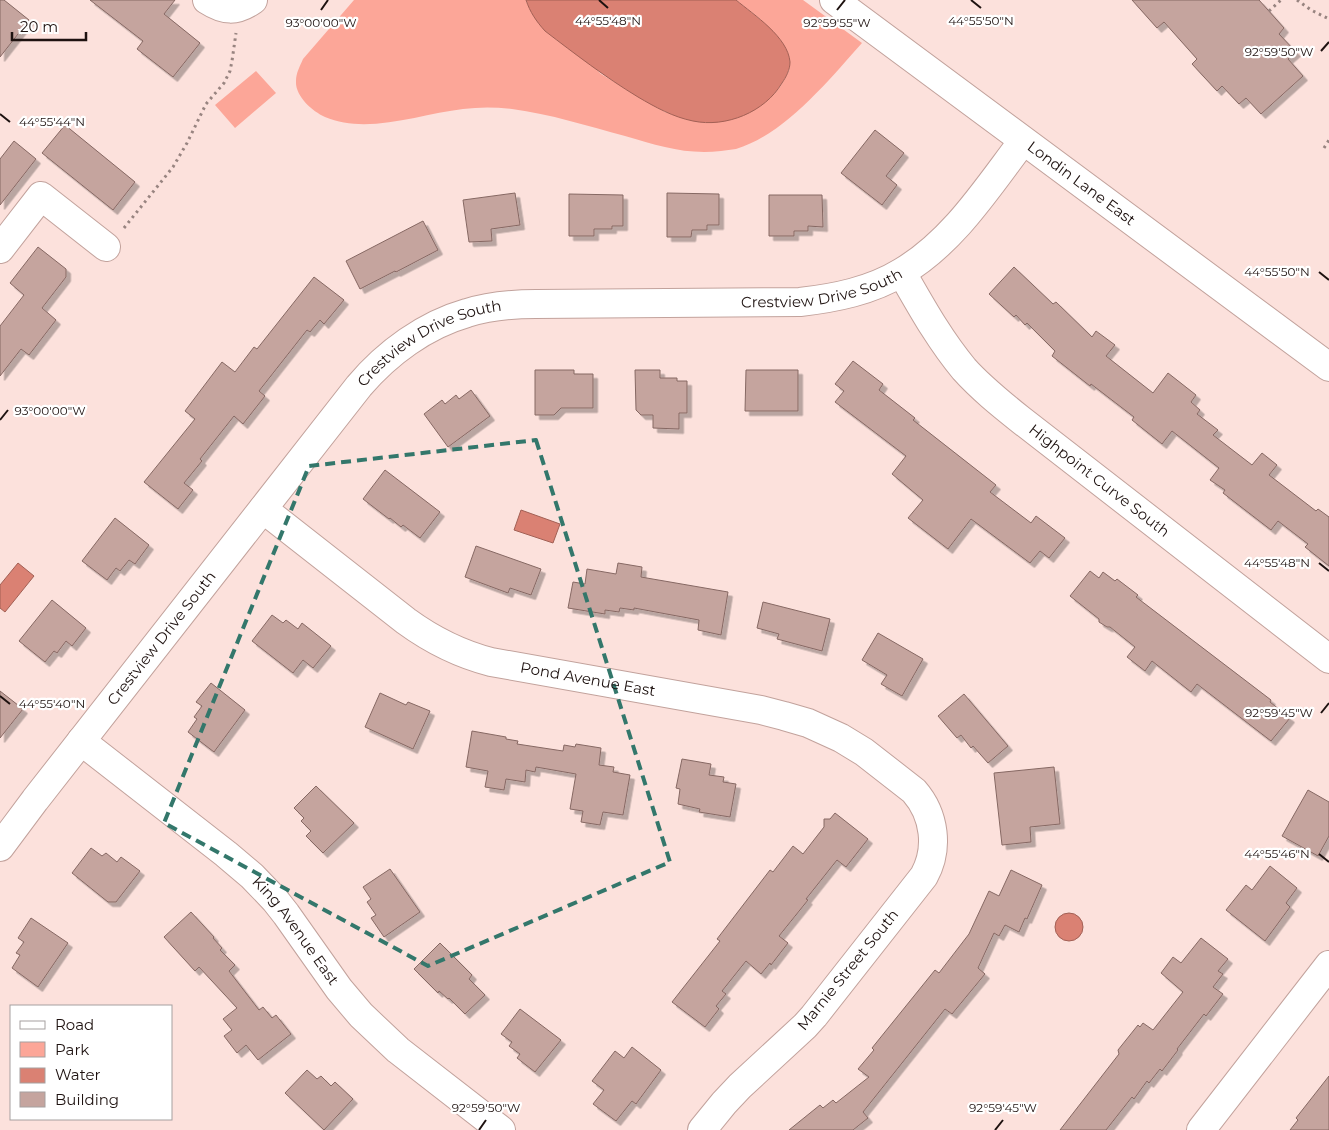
<svg xmlns="http://www.w3.org/2000/svg" width="1329" height="1130" font-family="Montserrat,sans-serif">
<defs>
<filter id="shadow"><feDropShadow dx="4.5" dy="4.5" stdDeviation="0" flood-color="#0004"/></filter>
</defs>
<rect width="100%" height="100%" fill="#fce1dc"/>
<path fill="#fca698" d="M354 0H526V2L601 74 665 112 694 121 708 123 737 118 750 112 773 95 780 87 789 71 790 62 788 55 760 19 736 0H803L862 43C829 80 784 135 736 149 731 150 726 150 721 151 686 155 659 146 625 136 588 126 550 114 512 109 495 107 479 107 463 109 420 114 367 135 325 117 312 111 295 96 296 81 296 73 300 66 303 59Z
M256 71 276 93 235 128 215 105Z"/>
<path fill="#da8173" stroke="#a26055" d="M526 0H736C754 15 788 37 790 62 790 70 786 77 782 83 765 112 726 128 693 121 673 117 655 107 638 97 605 77 575 54 545 31 536 21 530 12 526 0Z
M521 510 560 524 553 543 514 530Z
M18 563 34 576 5 612 0 608V585Z
M1055 927a14 14 0 1 1 28 0a14 14 0 1 1-28 0Z"/>
<path fill="#c5a49e" stroke="#866863" filter="url(#shadow)" d="M0 0H4L29 20 0 57Z
M90 0H175L164 14 200 43 173 77 137 49 143 41Z
M1132 0H1259L1284 28 1279 34 1296 52 1288 59 1303 76 1261 114 1246 98 1239 104 1222 86 1217 91 1192 64 1197 59 1164 22 1157 28Z
M65 125 135 182 113 210 42 153Z
M875 130 904 153 886 176 897 185 882 205 841 173Z
M14 141 36 159 0 205V159Z
M515 193 520 225 491 229 492 241 469 242 463 200Z
M667 193 719 194V225H707V230H692L691 237H667Z
M569 194 623 195V226H612V229H594V236H569Z
M769 195H822L823 227 808 226V231H794V236H769Z
M423 221 438 250 396 272 395 271 360 289 346 261Z
M38 247 66 269V277L42 308 56 320 29 355 21 349 0 376V326L24 295 10 283Z
M1014 267 1053 304 1056 302 1092 337 1096 331 1115 345 1106 356 1153 393 1168 373 1196 395 1191 402 1200 410 1197 414 1218 430 1213 435 1252 465 1262 453 1277 465 1269 475 1316 511 1318 509 1329 517V566L1305 547 1308 544 1278 521 1271 530 1223 493 1225 490 1210 480 1219 468 1172 431 1162 444 1132 420 1134 417 1091 384 1090 386 1052 356 1055 351 1027 323 1025 325 1016 315 1014 317 989 294Z
M314 277 344 300 324 324 320 320 310 332 307 330 259 391 265 396 243 424 234 416 200 459 202 461 184 483 193 490 178 509 144 482 195 419 185 411 222 362 235 372 254 347 257 349Z
M853 361 883 384 879 390 915 418 913 420 996 485 990 492 1031 523 1036 516 1065 538 1049 558 1040 551 1030 563 971 519 948 549 908 518 923 500 892 474 906 456 835 402 844 391 835 384Z
M535 370H574V374H593V408H561L554 415H535Z
M635 370H660V378H677V381H687V413H679V429L653 428V415H641L636 410Z
M746 370H798V411H745Z
M471 390 490 416 448 447 424 414 442 400 445 404 456 395 459 399Z
M385 470 440 512 420 538 403 525 401 527 390 518 389 519 363 499Z
M115 518 149 545 135 564 129 560 120 571 116 568 107 580 82 561Z
M476 546 541 569 531 595 510 588 508 593 465 577Z
M618 563 642 567 641 577 728 592 721 635 698 630 699 620 634 608V610L620 608 619 612 605 610V614L568 608 573 582 585 584 587 569 616 574Z
M1090 571 1099 578 1103 572 1115 581 1117 579 1138 595 1136 597 1271 700 1270 702 1290 718 1271 741 1197 684 1191 692 1152 661 1145 671 1127 657 1135 647 1110 627H1107L1099 622V619L1070 596Z
M52 600 86 628 72 646 66 641 57 653 54 651 45 662 19 641Z
M763 602 830 619 822 651 777 639 779 634 757 628Z
M272 615 283 623 286 620 298 629 302 623 331 646 313 668 303 660 293 673 252 641Z
M878 633 923 659 902 696 881 684 887 675 862 660Z
M211 683 245 710 214 752 188 732 197 719 194 717 202 706 196 702Z
M0 691 23 709 0 738Z
M380 693 406 705 408 702 430 711 413 749 365 727Z
M964 694 1008 746 988 763 973 746 971 748 961 735 957 738 938 716Z
M472 731 506 737V739L518 741 517 744 563 751 564 745 575 747 576 744 601 748 599 765 614 767 613 772 630 775 623 815 603 812 600 825 581 822 583 811 570 809 576 774 536 767 535 772 526 770 525 782 506 779 504 790 485 787 488 771 466 767Z
M682 759 711 764 709 775 724 777 723 782 736 784 730 817 699 812 700 809 678 804 680 789 676 788Z
M1054 767 1060 824 1030 827 1031 842 1002 845 994 773Z
M316 786 354 823 323 853 306 836 311 831 301 821 304 818 294 808Z
M1308 790 1329 802V836L1318 856 1282 836Z
M835 813 868 839 846 867 837 860 806 899 808 900 779 936 788 943 771 965 770 963 761 974 746 961 722 991 726 994 716 1006 719 1009 705 1027 672 1002 720 941 717 939 770 870 773 872 793 846 803 854 824 827V819H830Z
M91 848 102 856 106 853 117 862 121 857 140 871 116 902H108L72 873Z
M1270 866 1297 888 1286 903 1290 907 1265 941 1226 910 1246 885 1252 890Z
M390 869 420 912 384 937 371 918 376 915 367 902 371 899 363 887Z
M1011 870 1042 885 1027 919 1025 918 1019 932 1005 925 999 936 994 933 978 968 985 974 952 1014 945 1009 863 1112 868 1118 853 1130H789L820 1105 823 1108 833 1100 836 1103 869 1077 858 1069 874 1050 872 1048 935 970 939 973 969 934 989 891 999 896Z
M191 912 214 937 213 938 222 948 220 950 235 965 229 971 259 1010 263 1007 272 1018 276 1015 291 1034 258 1060 246 1045 237 1053 224 1036 232 1030 223 1019 237 1008 199 967 195 971 164 937Z
M31 918 68 943 38 987 12 968 20 955 16 953 24 942 18 938Z
M1201 938 1228 959 1218 971 1223 974 1213 987 1223 994 1206 1016 1204 1014 1177 1049 1178 1050 1162 1071 1160 1069 1149 1083 1147 1081 1134 1099 1132 1097 1106 1130H1060L1119 1054 1118 1050 1138 1025 1140 1027 1143 1023 1153 1030 1183 992 1161 973 1173 957 1181 963Z
M440 943 472 975 469 979 485 995 465 1014 449 998 448 999 439 991 438 993 414 969Z
M520 1009 561 1040 535 1072 517 1058 520 1054 509 1046 512 1042 501 1034Z
M632 1047 661 1070 636 1104 632 1101 616 1121 593 1104 604 1090 592 1081 615 1051 624 1058Z
M307 1070 317 1079 321 1076 331 1086 335 1082 353 1099 324 1130 285 1093Z
M1329 1076V1130H1290L1298 1120 1296 1118Z"/>
<g fill="none" stroke-linecap="round" stroke-linejoin="round">
<g stroke="#c2a29c" stroke-width="30">
<g id="minor">
<path d="M207 0C224 11 236 12 253 0"/>
<path id="s1" d="M834 0 1329 367"/>
<path d="M0 249 41 196 106 247"/>
<path id="s2" d="M902 273C921 306 939 339 964 369 981 388 1001 404 1021 420L1329 659"/>
<path id="s3" d="M263 509 406 621C432 640 460 654 491 662L761 710 784 716 808 723 841 738 864 752 914 791C935 815 939 849 924 876L814 1016 805 1026 740 1086 724 1103 702 1130"/>
<path id="s4" d="M81 741 226 854 252 876 275 900 286 914 339 989 361 1015 398 1050 501 1130"/>
<path id="s5" d="M0 847 35 800 359 386C387 353 425 325 467 313 489 306 512 304 536 304L800 302C835 298 871 291 902 272 954 241 987 188 1023 141"/>
<path d="M1201 1130 1329 965"/>
</g>
</g>
<path stroke="#988480" stroke-width="3" stroke-dasharray="2.5 4" stroke-linecap="butt" d="M1297 0 1311 10 1329 19
M1269 11 1281 0
M1324 148 1329 140
M124 228 173 167 187 143 206 104 224 83 230 71 232 61 236 33"/>
<use href="#minor" stroke="#fff" stroke-width="28"/>
</g>
<path fill="none" stroke="#33776b" stroke-width="4" stroke-dasharray="10 6" stroke-linejoin="round" d="M536 440 670 862 428 966 164 823 309 466Z"/>
<path fill="none" stroke="#1e1210" stroke-width="2" d="M599 0 608 8M971 0 981 8M321 10 328 0M837 10 845 0M1321 51 1329 42M0 114 10 122M1319 272 1329 280M0 420 8 410M1319 563 1329 571M0 696 10 704M1321 713 1329 703M1319 854 1329 862M479 1130 486 1120M995 1130 1003 1120"/>
<g text-anchor="middle" stroke-width="4.5" stroke-linejoin="round" paint-order="stroke">
<g font-size="15" fill="#1e1210" stroke="#fff">
<text dy="5" stroke="none"><textPath href="#s1" startOffset="308">Londin Lane East</textPath></text>
<text dy="5" stroke="none"><textPath href="#s5" startOffset="1074">Crestview Drive South</textPath></text>
<text dy="5" stroke="none"><textPath href="#s5" startOffset="669">Crestview Drive South</textPath></text>
<text dy="5" stroke="none"><textPath href="#s2" startOffset="290">Highpoint Curve South</textPath></text>
<text dy="5" stroke="none"><textPath href="#s5" startOffset="264">Crestview Drive South</textPath></text>
<text dy="5" stroke="none"><textPath href="#s3" startOffset="375">Pond Avenue East</textPath></text>
<text dy="5" stroke="none"><textPath href="#s4" startOffset="288">King Avenue East</textPath></text>
<text transform="translate(848 970) rotate(-51)" y="5">Marnie Street South</text>
</g>
</g>
<g font-size="12" text-anchor="middle" fill="#1e1210" stroke="#fff" stroke-width="4.5" stroke-linejoin="round" paint-order="stroke">
<text x="608" y="25">44°55'48"N</text>
<text x="981" y="25">44°55'50"N</text>
<text x="321" y="27">93°00'00"W</text>
<text x="837" y="27">92°59'55"W</text>
<text x="1279" y="56">92°59'50"W</text>
<text x="52" y="126">44°55'44"N</text>
<text x="1277" y="276">44°55'50"N</text>
<text x="50" y="415">93°00'00"W</text>
<text x="1277" y="567">44°55'48"N</text>
<text x="52" y="708">44°55'40"N</text>
<text x="1279" y="717">92°59'45"W</text>
<text x="1277" y="858">44°55'46"N</text>
<text x="486" y="1112">92°59'50"W</text>
<text x="1003" y="1112">92°59'45"W</text>
</g>
<rect x="10" y="1005" width="162" height="115" fill="#ffffff" stroke="#a5a09f"/>
<rect x="20" y="1021" width="25" height="8" fill="#ffffff" stroke="#a5a09f"/>
<text x="55" y="1030" font-size="15" fill="#1e1210">Road</text>
<rect x="20" y="1042" width="25" height="15" fill="#fca698" stroke="#a5a09f"/>
<text x="55" y="1055" font-size="15" fill="#1e1210">Park</text>
<rect x="20" y="1068" width="25" height="15" fill="#da8173" stroke="#a5a09f"/>
<text x="55" y="1080" font-size="15" fill="#1e1210">Water</text>
<rect x="20" y="1092" width="25" height="15" fill="#c5a49e" stroke="#a5a09f"/>
<text x="55" y="1105" font-size="15" fill="#1e1210">Building</text>
<path d="M12 32v8h74v-8" fill="none" stroke="#1e1210" stroke-width="2.5"/>
<text x="20" y="32" font-size="15" fill="#1e1210" stroke="#ffffff" stroke-width="4" paint-order="stroke">20 m</text>
</svg>
